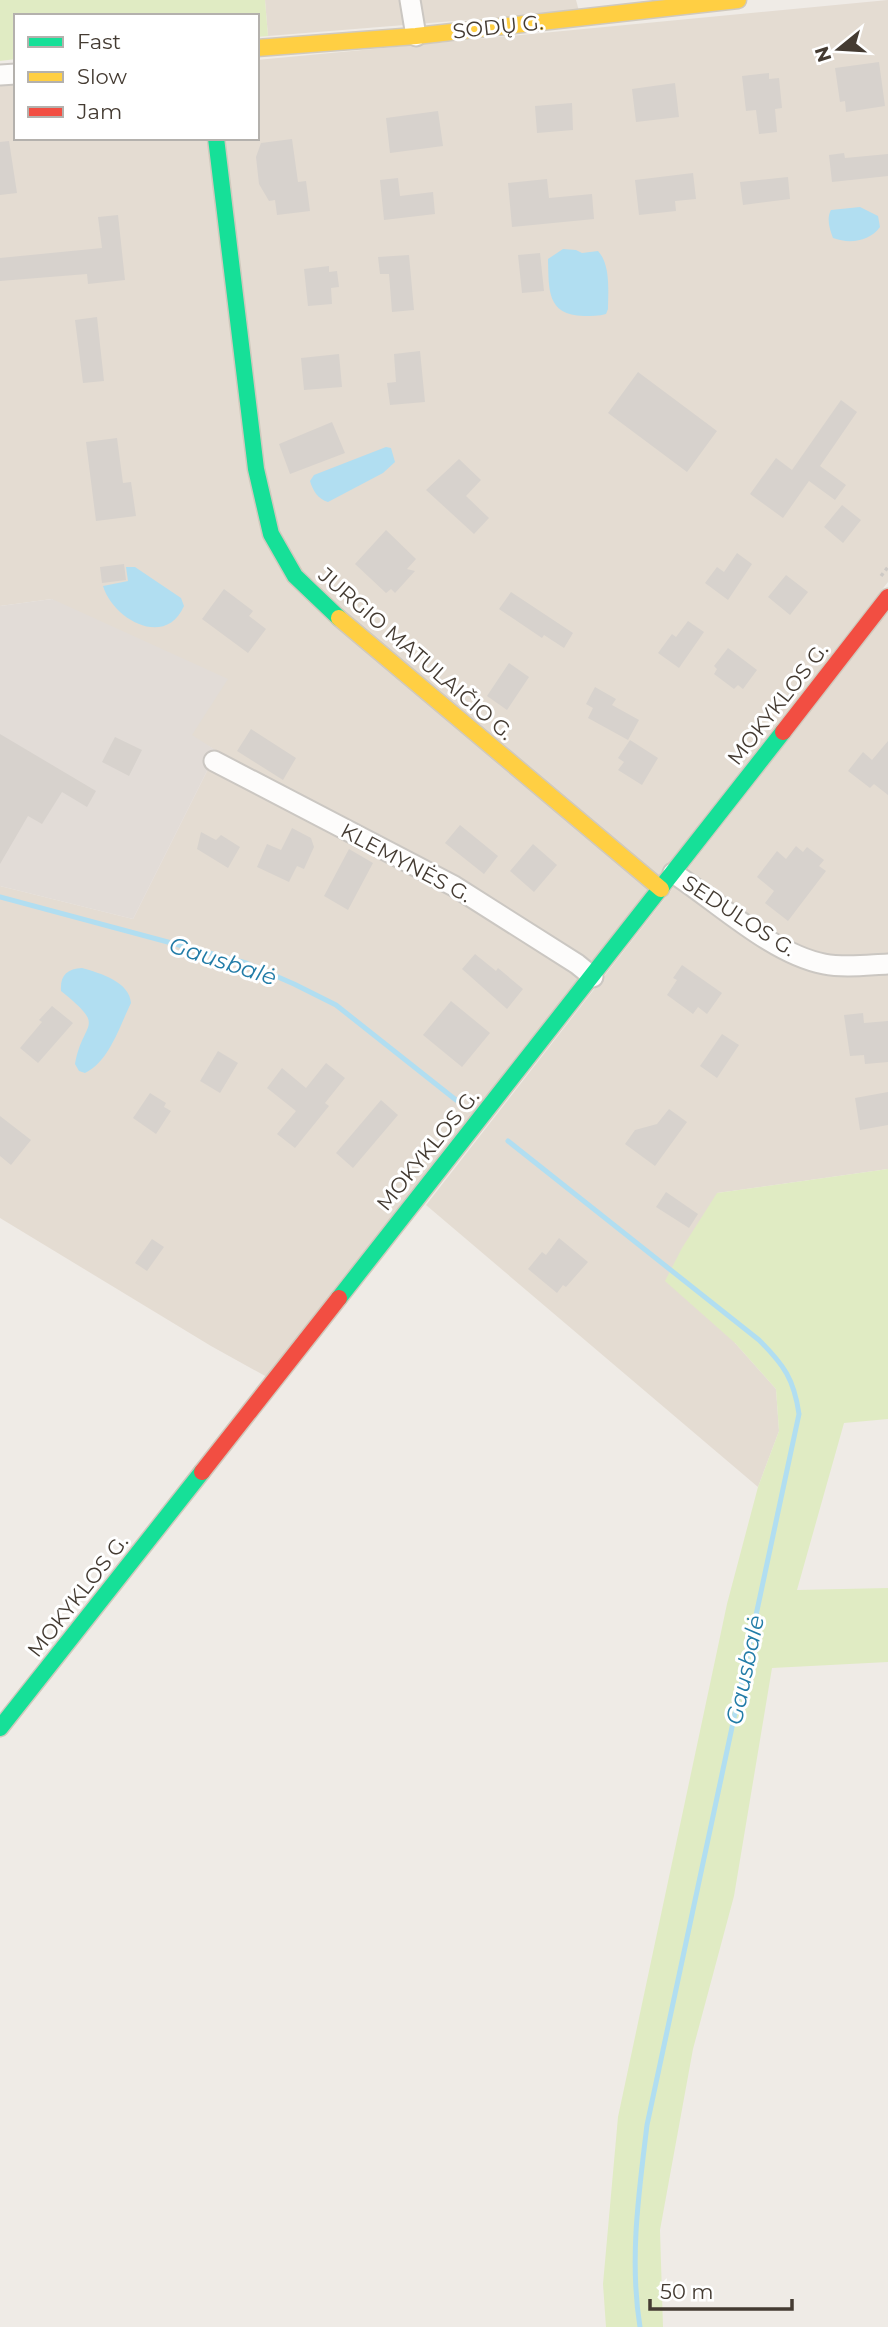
<svg xmlns="http://www.w3.org/2000/svg" width="888" height="2327" font-family="Montserrat,sans-serif">
<rect width="100%" height="100%" fill="#efebe6"/>
<path fill="#e4dcd2" d="M265 0H576L579 11 268 36Z
M888 0V582L267 1377 211 1346 0 1218V886L133 919 217 751 191 736 52 599 0 606V86L16 85V138H257V60Z
M888 612V1169L717 1193 735 1343 776 1389 779 1431 758 1487 426 1205Z"/>
<path fill="#e2dcd7" d="M52 599 228 679 192 735 217 751 133 919 0 886V606Z"/>
<path fill="#e0ebc3" d="M0 0H265L268 36 257 37V16H16V59L0 61Z
M888 1169V1419L844 1423 797 1590 888 1588V1662L772 1668 734 1896 693 2049 660 2230 663 2327H606L603 2284 618 2117 727 1604 758 1487 779 1431 776 1389 735 1343 665 1281 682 1248 717 1193Z"/>
<path fill="#b1def1" d="M860 207 878 216 880 227C869 242 849 244 833 238 830 230 826 219 831 210Z
M563 249 576 250 582 253 598 251C611 265 608 292 608 309L606 314C599 316 591 316 584 316 546 315 549 289 548 259Z
M386 447 391 448 395 462 383 473 328 502C318 499 313 491 310 481L314 475Z
M126 567H135L181 598 184 606C165 649 113 619 103 586L128 581Z
M82 968C100 973 130 982 131 1003 120 1025 109 1062 85 1073L79 1071 75 1064C83 1019 108 1029 61 991 60 975 67 969 82 968Z"/>
<g fill="none" stroke-linecap="round" stroke-linejoin="round">
<path stroke="#b1def1" stroke-width="5" d="M0 897 246 963 294 984 336 1005 456 1100
M508 1141 759 1340C784 1365 794 1379 799 1414L647 2125C639 2192 629 2259 640 2327"/>
</g>
<path fill="#d7d2cd" d="M879 62 885 106 846 112 845 101 840 102 835 68Z
M769 73V79L779 78 782 108 775 109 777 132 759 134 756 110 746 111 742 76Z
M675 83 679 117 636 122 632 89Z
M572 103 573 130 537 133 535 106Z
M438 111 443 146 390 153 386 118Z
M292 139 298 182 306 181 310 211 277 215 275 200 269 201 259 184 256 157 261 143Z
M9 141 17 193 0 195V142Z
M844 153 845 158 888 154V176L832 182 829 155Z
M693 173 696 199 675 201 676 211 639 215 635 180Z
M788 177 790 199 743 205 740 182Z
M398 178 400 196 433 192 435 214 384 220 380 180Z
M547 179 549 198 592 194 594 219 512 227 508 183Z
M118 215 125 280 88 284 87 274 0 281V258L102 248 98 217Z
M540 253 544 291 522 293 518 255Z
M409 255 414 310 392 312 389 274H380L378 257Z
M329 266V272L337 271 339 287 331 288 332 304 308 306 304 269Z
M97 317 104 381 83 383 75 320Z
M420 351 425 402 390 405 387 383 396 382 394 354Z
M339 354 342 387 304 390 301 358Z
M638 372 717 431 687 472 608 413Z
M841 400 857 412 820 466 846 485 835 500 809 481 783 518 750 494 776 458 792 470Z
M332 422 345 453 290 474 279 444Z
M117 438 123 483 131 482 136 516 96 521 86 442Z
M459 459 481 480 466 496 489 518 474 534 426 490Z
M842 505 861 520 843 543 824 527Z
M386 530 416 559 407 569 415 571 395 593 391 589 386 593 355 564Z
M737 553 752 564 728 600 705 583 717 567 724 572Z
M124 564 126 580 102 583 100 567Z
M786 575 808 592 790 615 768 597Z
M224 589 253 611 249 616 266 629 248 653 202 619Z
M511 592 573 633 564 648 544 635 542 638 499 609Z
M688 621 704 632 679 668 658 653 672 634 676 637Z
M728 648 757 670 743 689 738 685 734 689 714 674 717 669 714 666Z
M509 663 529 677 507 710 487 696Z
M595 687 616 699 612 705 639 720 628 740 588 718 593 708 586 704Z
M251 729 296 758 283 780 237 751Z
M0 734 96 791 87 807 62 792 42 824 28 816 0 864Z
M115 737 142 750 129 776 102 762Z
M630 740 658 758 642 785 618 770 624 762 618 758Z
M888 741V795L874 784 870 788 848 771 863 752 872 760Z
M460 825 498 856 484 874 445 843Z
M292 828 311 838 314 847 304 869 297 866 289 882 257 867 267 844 281 850Z
M201 832 216 840 221 835 240 847 228 868 197 849Z
M533 844 557 865 534 892 510 871Z
M796 846 803 852 807 847 824 860 819 866 826 871 788 921 765 903 774 891 757 877 777 851 786 859Z
M349 849 373 863 348 910 324 896Z
M475 954 496 971 498 968 523 989 507 1009 462 969Z
M682 965 722 993 707 1014 698 1007 693 1014 667 995 677 980 673 978Z
M451 1001 490 1033 462 1067 423 1035Z
M52 1006 73 1023 38 1063 20 1048 42 1022 39 1020Z
M863 1013 864 1023 888 1021V1062L865 1064 864 1055 850 1056 844 1015Z
M722 1034 739 1045 717 1078 700 1066Z
M218 1051 238 1063 220 1093 200 1081Z
M326 1063 345 1078 325 1103 329 1106 295 1148 277 1134 296 1111 267 1088 282 1068 306 1088Z
M888 1092V1125L860 1130 855 1098Z
M150 1093 166 1103 164 1107 171 1111 156 1134 133 1118Z
M381 1100 398 1115 353 1168 336 1153Z
M669 1109 687 1122 655 1166 625 1144 635 1130 657 1124Z
M0 1116 31 1140 11 1165 0 1156Z
M666 1192 698 1214 689 1228 656 1207Z
M559 1238 588 1262 566 1287 563 1285 557 1293 528 1269 542 1252 546 1255Z
M152 1239 164 1247 147 1271 135 1263Z"/>
<g fill="none" stroke-linecap="round" stroke-linejoin="round">
<g stroke="#cbc7c2" stroke-width="23">
<path id="street" d="M410 0 416 36
M0 75 16 74
M214 761 454 886 577 964 593 977
M673 873C718 902 772 954 824 964 844 968 867 965 888 964"/>
</g>
<g stroke="#d0c9bd" stroke-width="19">
<path id="fast" d="M216 138 256 469 271 534 295 576 339 618
M339 1298 783 732
M0 1728 202 1472"/>
</g>
<g stroke="#d0c9bd" stroke-width="19">
<path id="slow" d="M257 48 416 36 738 0
M339 618 661 889"/>
</g>
<g stroke="#d0c9bd" stroke-width="19">
<path id="jam" d="M783 732 888 597
M202 1472 339 1298"/>
</g>
<path stroke="#cdc9c5" stroke-width="3.5" stroke-dasharray="3.5 3.5" stroke-linecap="butt" d="M881 576 888 567"/>
<use href="#street" stroke="#fdfcfb" stroke-width="19"/>
<use href="#fast" stroke="#16e098" stroke-width="16"/>
<use href="#slow" stroke="#ffcf43" stroke-width="16"/>
<use href="#jam" stroke="#f24e42" stroke-width="16"/>
</g>
<g text-anchor="middle" stroke-width="6" stroke-linejoin="round" paint-order="stroke">
<g font-size="21" fill="#443b32" stroke="#fff">
<text transform="translate(498 27) rotate(-6)" y="7">SODŲ G.</text>
<text transform="translate(416 654) rotate(41)" y="7">JURGIO MATULAIČIO G.</text>
<text transform="translate(778 704) rotate(-52)" y="7">MOKYKLOS G.</text>
<text transform="translate(406 863) rotate(28)" y="7">KLEMYNĖS G.</text>
<text transform="translate(739 916) rotate(33)" y="7">SEDULOS G.</text>
<text transform="translate(428 1150) rotate(-51)" y="7">MOKYKLOS G.</text>
<text transform="translate(78 1596) rotate(-52)" y="7">MOKYKLOS G.</text>
</g>
<g font-size="23" font-style="italic" fill="#227ca7" stroke="#fff">
<text transform="translate(223 961) rotate(18)" y="8">Gausbalė</text>
<text transform="translate(745 1670) rotate(-78)" y="8">Gausbalė</text>
</g>
</g>
<rect x="14" y="14" width="245" height="126" fill="#ffffff" stroke="#b4b1ad" stroke-width="2"/>
<rect x="28" y="37" width="35" height="10" fill="#16e098" stroke="#b4b1ad" stroke-width="2"/>
<text x="77" y="49" font-size="21" fill="#443b32">Fast</text>
<rect x="28" y="72" width="35" height="10" fill="#ffcf43" stroke="#b4b1ad" stroke-width="2"/>
<text x="77" y="84" font-size="21" fill="#443b32">Slow</text>
<rect x="28" y="107" width="35" height="10" fill="#f24e42" stroke="#b4b1ad" stroke-width="2"/>
<text x="77" y="119" font-size="21" fill="#443b32">Jam</text>
<g transform="translate(839 49) rotate(252)" stroke="#ffffff" stroke-width="5" paint-order="stroke">
<path d="M0-5L12 26L0 18L-12 26Z" fill="#443b32"/>
<text y="-10" font-size="19" font-weight="bold" text-anchor="middle" fill="#443b32">N</text>
</g>
<path d="M650 2299v10h142v-10" fill="none" stroke="#443b32" stroke-width="3.5"/>
<text x="660" y="2299" font-size="21" fill="#443b32" stroke="#ffffff" stroke-width="5" paint-order="stroke">50 m</text>
</svg>
